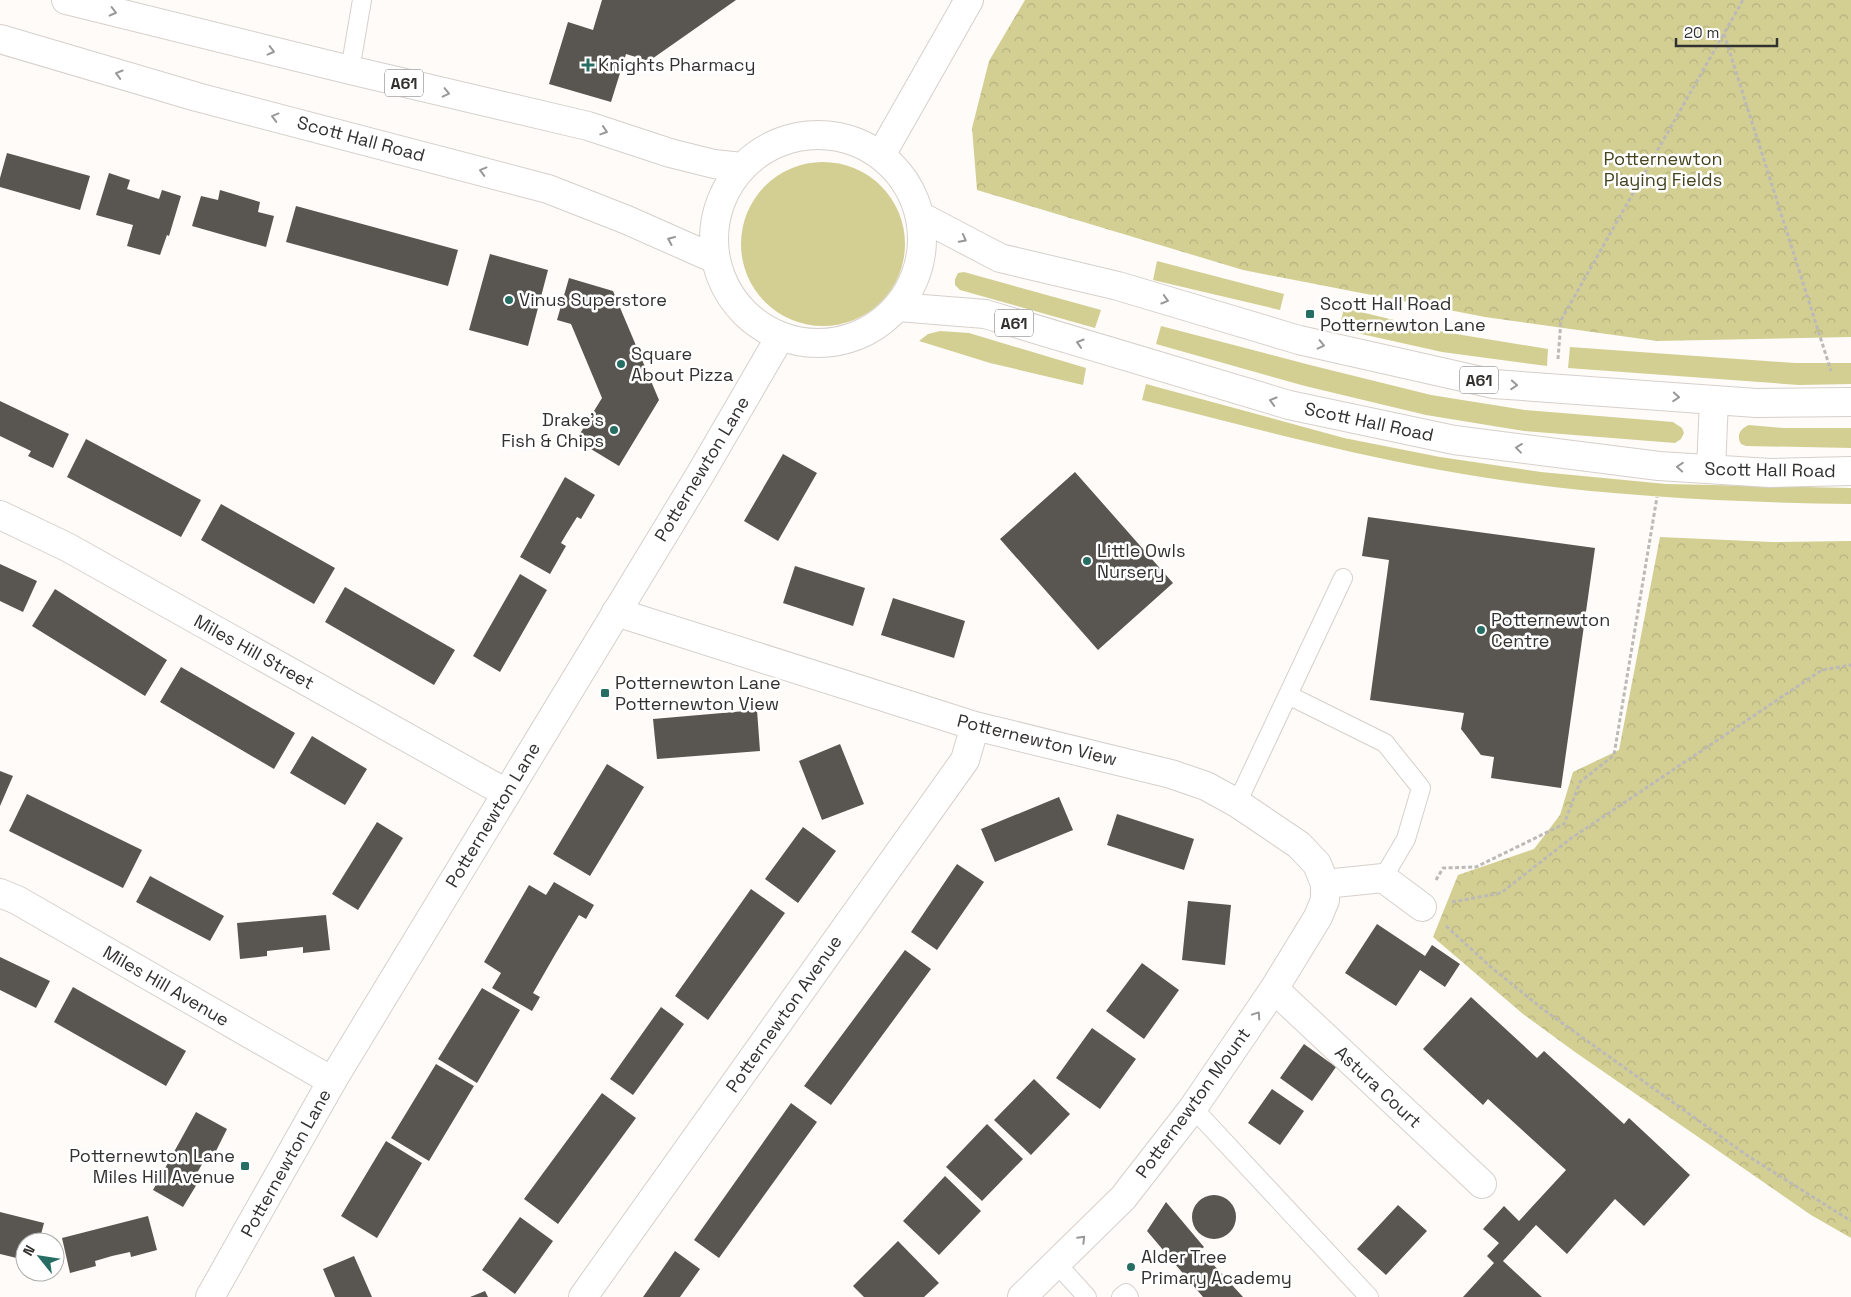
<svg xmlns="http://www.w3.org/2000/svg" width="1851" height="1297" font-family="'Space Grotesk',sans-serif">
<defs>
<pattern id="park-crowns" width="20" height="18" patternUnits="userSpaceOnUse" patternTransform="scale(1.25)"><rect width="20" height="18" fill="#d3cf93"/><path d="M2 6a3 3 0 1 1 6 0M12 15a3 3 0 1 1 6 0" fill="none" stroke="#b6b27f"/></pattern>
</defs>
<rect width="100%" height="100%" fill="#fefbf8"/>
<path fill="#d3cf93" d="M741 244a82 82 0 1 1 164 0a82 82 0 1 1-164 0Z
M1157 261 1284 294 1280 310 1153 280Z
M964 272 1101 310 1095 328 960 290 955 285V279L958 273Z
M1344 308 1444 332 1548 349 1547 366 1442 352 1339 329Z
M1161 326 1310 365 1431 395 1525 410 1673 422 1682 428 1684 433 1681 439 1675 443 1524 431 1426 415 1305 386 1156 344Z
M940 331 969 333 1086 368 1083 385 990 363 919 341 928 334Z
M1570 347 1795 363H1851V384L1799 385 1568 368Z
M1146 384 1344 438 1440 457 1541 472 1666 484 1851 488V504C1714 502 1575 495 1440 470 1340 452 1241 425 1142 400Z
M1749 425 1783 428H1851V448L1746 446 1741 444C1736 435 1740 429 1749 425Z"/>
<path fill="url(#park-crowns)" d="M1025 0H1851V337L1657 341 1485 317 1243 270 977 190 972 128 989 61Z
M1660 537 1772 542 1851 541V1238L1811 1215 1575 1052 1523 1014 1433 937 1458 875 1534 849 1560 815 1573 772 1619 750Z"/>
<path fill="#595651" d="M602 0H736L649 61 626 54 611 102 549 84 568 22 593 30Z
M7 153 90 176 80 210 0 187V178Z
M109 173 130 180 127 189 159 199 162 190 181 196 169 236 167 235 160 255 127 246 133 225 96 215Z
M220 190 260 202 258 212 274 216 266 247 192 226 201 196 218 200Z
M296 206 458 250 448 286 286 242Z
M490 254 548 270 528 346 469 330Z
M569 278 613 291 659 400 619 466 576 440 602 398 571 324 557 320Z
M0 401 69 434 53 468 28 456 31 451 0 436Z
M86 439 201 500 181 537 67 477Z
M783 454 817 473 778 541 744 521Z
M1075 472 1173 583 1098 650 1000 539Z
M565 477 595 495 581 519 577 517 567 533 561 543 566 546 550 574 520 557Z
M221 504 335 568 314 604 201 540Z
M1368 517 1595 548 1561 788 1491 778 1494 757 1481 755 1461 729 1464 713 1370 700 1389 560 1362 556Z
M0 564 37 581 23 612 0 601Z
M795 566 865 588 853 626 783 603Z
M520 574 547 590 500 672 473 656Z
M345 587 455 650 434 685 325 622Z
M55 589 167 660 145 696 32 626Z
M893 598 965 621 954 658 881 635Z
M181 667 295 733 274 769 160 702Z
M757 710 760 751 657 759 653 719Z
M312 736 367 769 345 805 290 773Z
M840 744 864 804 822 820 799 761Z
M607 764 644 787 590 876 553 854Z
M0 771 13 776 0 806Z
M27 794 142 850 123 888 9 831Z
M1059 797 1073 830 995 862 981 829Z
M1117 814 1194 839 1184 870 1107 845Z
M377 822 403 838 358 910 332 894Z
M803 827 836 851 798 903 765 879Z
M957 864 984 882 937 950 911 932Z
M150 876 224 916 210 941 136 902Z
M554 882 594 905 586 919 579 915 556 953 533 993 540 997 532 1011 492 988 501 973 484 962 529 885 546 895Z
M751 889 785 913 708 1020 675 996Z
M1188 901 1231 905 1225 965 1182 960Z
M326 915 330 950 303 953V947L267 951V956L240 959 237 923Z
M1377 924 1425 956 1432 945 1460 964 1445 987 1420 970 1396 1006 1345 973Z
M905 950 931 969 831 1105 804 1086Z
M0 957 50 981 36 1008 0 990Z
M1142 963 1179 990 1144 1039 1106 1011Z
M73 987 186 1051 166 1086 54 1022Z
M482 988 520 1010 477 1083 438 1059Z
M1471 997 1537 1058 1544 1051 1624 1124 1629 1118 1690 1175 1644 1226 1615 1199 1567 1254 1536 1225 1503 1261 1542 1297H1463L1494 1263 1487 1256 1499 1243 1483 1229 1504 1206 1519 1221 1566 1170 1488 1099 1483 1105 1423 1049Z
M661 1007 684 1024 633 1095 610 1079Z
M1092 1028 1136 1059 1100 1109 1056 1078Z
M1304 1044 1336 1067 1312 1101 1280 1078Z
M436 1064 474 1086 429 1161 391 1138Z
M1034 1079 1070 1114 1031 1155 994 1120Z
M1272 1089 1304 1111 1280 1145 1248 1123Z
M602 1093 636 1118 558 1224 524 1199Z
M791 1103 817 1122 719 1258 694 1240Z
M196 1112 227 1129 215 1153 210 1150 192 1182 197 1184 183 1207 153 1190Z
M987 1124 1023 1159 982 1201 946 1167Z
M386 1141 422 1163 377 1238 341 1216Z
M945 1176 981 1211 939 1255 903 1221Z
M1192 1217a22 22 0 1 1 44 0a22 22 0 1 1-44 0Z
M1166 1202 1204 1247 1200 1250 1243 1297H1203L1147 1231Z
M1398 1205 1427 1231 1386 1275 1357 1249Z
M0 1212 44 1223 39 1242H25V1260L0 1254Z
M148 1216 157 1250 131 1257 130 1252 112 1256 95 1261 96 1266 70 1273 62 1238Z
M520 1217 553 1241 515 1294 482 1270Z
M898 1241 939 1283 924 1297H864L853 1286Z
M675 1251 700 1269 680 1297H643Z
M354 1256 372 1297H335L323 1269Z
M485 1291 488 1297H470Z"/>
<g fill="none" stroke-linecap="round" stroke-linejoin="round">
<g stroke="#d6d0cc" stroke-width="20">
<path id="lane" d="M350 70 362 0
M1288 695 1385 743 1421 788 1406 839 1383 878
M1237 803 1343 578
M1193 1108 1369 1297
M1057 1264 1087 1297
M1121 1297 1126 1293 1129 1297"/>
</g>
<g stroke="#d6d0cc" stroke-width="30">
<path id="street" d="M0 515 67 547 506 793
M616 612 975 726 1171 774 1206 786 1237 803 1299 845 1317 864 1325 884 1383 878 1422 907
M0 893 17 900 332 1081
M1274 989 1482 1184
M583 1297 965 760 975 726
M1022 1297 1123 1198 1193 1108 1274 989 1318 917 1325 900V884"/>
</g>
<g stroke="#d6d0cc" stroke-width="30">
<path id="secondary" d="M881 155 969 0
M210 1297 332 1081 701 473 780 337"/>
</g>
<g stroke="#d6d0cc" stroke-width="30">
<path id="highway" d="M66 0 350 70 588 126 670 153 714 164 742 167
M0 39 197 97 548 189 627 220 715 259
M714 239a104 104 0 1 1 208 0a104 104 0 1 1-208 0Z
M920 216 1000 258 1118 286 1299 340 1494 384 1756 403 1851 402
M898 307 985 314 1289 405 1454 440 1659 466 1770 473 1851 471
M1711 469 1714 400"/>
</g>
<path stroke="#bcb9b7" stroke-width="3" stroke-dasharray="4 2.5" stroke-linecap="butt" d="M1724 34 1831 371
M1558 359 1561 320 1743 0
M1436 880 1443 868 1476 867 1564 824 1580 782 1614 755 1657 497
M1452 902 1501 893 1570 839 1822 670 1851 665
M1446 926 1492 968 1544 1010 1748 1156 1851 1221"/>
<use href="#lane" stroke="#fff" stroke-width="18"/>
<use href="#street" stroke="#fff" stroke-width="28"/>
<use href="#secondary" stroke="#fff" stroke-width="28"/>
<use href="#highway" stroke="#fff" stroke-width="28"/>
</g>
<defs><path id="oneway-chevron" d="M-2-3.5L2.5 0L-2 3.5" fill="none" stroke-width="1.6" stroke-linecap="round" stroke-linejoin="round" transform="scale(1.25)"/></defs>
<g stroke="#999898">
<use href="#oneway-chevron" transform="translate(113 12) rotate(14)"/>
<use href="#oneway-chevron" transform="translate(271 51) rotate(14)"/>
<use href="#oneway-chevron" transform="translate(119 74) rotate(-164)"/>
<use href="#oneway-chevron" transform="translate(446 93) rotate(13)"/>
<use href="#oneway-chevron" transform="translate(275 117) rotate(-165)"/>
<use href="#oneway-chevron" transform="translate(604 131) rotate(18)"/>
<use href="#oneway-chevron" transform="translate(483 171) rotate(-165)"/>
<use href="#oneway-chevron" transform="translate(963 239) rotate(28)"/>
<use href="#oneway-chevron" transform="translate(671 240) rotate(-156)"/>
<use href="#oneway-chevron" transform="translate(1165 300) rotate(16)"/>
<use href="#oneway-chevron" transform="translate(1080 343) rotate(-163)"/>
<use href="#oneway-chevron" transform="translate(1321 345) rotate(13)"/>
<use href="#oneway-chevron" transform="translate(1514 385) rotate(4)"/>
<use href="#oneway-chevron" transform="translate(1676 397) rotate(4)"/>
<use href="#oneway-chevron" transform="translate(1273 401) rotate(-164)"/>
<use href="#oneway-chevron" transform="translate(1519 448) rotate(-173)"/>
<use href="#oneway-chevron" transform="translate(1680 467) rotate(-176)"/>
<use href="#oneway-chevron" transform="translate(1257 1015) rotate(-56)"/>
<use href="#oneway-chevron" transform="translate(1082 1239) rotate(-45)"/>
</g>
<g fill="#266d63" stroke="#fff" stroke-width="2">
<path d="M585.5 57.5h5v5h5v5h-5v5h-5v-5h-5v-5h5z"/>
<circle cx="509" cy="300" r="5"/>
<rect x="1305" y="309" width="10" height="10" rx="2.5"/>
<circle cx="621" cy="364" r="5"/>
<circle cx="614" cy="430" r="5"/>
<circle cx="1087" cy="561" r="5"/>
<circle cx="1481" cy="630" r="5"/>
<rect x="600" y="688" width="10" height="10" rx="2.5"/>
<rect x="240" y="1161" width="10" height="10" rx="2.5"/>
<circle cx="1131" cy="1267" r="5"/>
</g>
<g text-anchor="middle" stroke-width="5" stroke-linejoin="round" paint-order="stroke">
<g fill="#fff" stroke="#706f6e" stroke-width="1">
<rect x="385" y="69.5" width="38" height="27" rx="4"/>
<rect x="995" y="309.5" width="38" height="27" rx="4"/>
<rect x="1460" y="366.5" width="38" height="27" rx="4"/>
</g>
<g font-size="16" font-weight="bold" fill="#333130">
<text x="404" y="89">A61</text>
<text x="1014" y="329">A61</text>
<text x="1479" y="386">A61</text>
</g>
<g font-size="18" fill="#333130" stroke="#fff" text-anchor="start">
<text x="598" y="71">Knights Pharmacy</text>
<text x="519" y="306">Vinus Superstore</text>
<text x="1320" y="310">Scott Hall Road<tspan x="1320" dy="21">Potternewton Lane</tspan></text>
<text x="631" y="360">Square<tspan x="631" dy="21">About Pizza</tspan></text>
<text x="604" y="426" text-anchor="end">Drake's<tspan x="604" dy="21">Fish &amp; Chips</tspan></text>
<text x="1097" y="557">Little Owls<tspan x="1097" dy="21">Nursery</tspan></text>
<text x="1491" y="626">Potternewton<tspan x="1491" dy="21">Centre</tspan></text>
<text x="615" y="689">Potternewton Lane<tspan x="615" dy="21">Potternewton View</tspan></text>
<text x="235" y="1162" text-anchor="end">Potternewton Lane<tspan x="235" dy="21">Miles Hill Avenue</tspan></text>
<text x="1141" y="1263">Alder Tree<tspan x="1141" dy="21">Primary Academy</tspan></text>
</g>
<g font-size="18" fill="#333130" stroke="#fff">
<text transform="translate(361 139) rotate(15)" y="6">Scott Hall Road</text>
<text transform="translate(1369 422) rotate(12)" y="6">Scott Hall Road</text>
<text transform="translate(702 469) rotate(-59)" y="6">Potternewton Lane</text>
<text transform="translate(1770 470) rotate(1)" y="6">Scott Hall Road</text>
<text transform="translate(254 652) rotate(29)" y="6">Miles Hill Street</text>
<text transform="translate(1037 740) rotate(14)" y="6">Potternewton View</text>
<text transform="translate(493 815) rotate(-59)" y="6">Potternewton Lane</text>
<text transform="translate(166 986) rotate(30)" y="6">Miles Hill Avenue</text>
<text transform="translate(784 1014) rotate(-55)" y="6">Potternewton Avenue</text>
<text transform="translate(1378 1087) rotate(43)" y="6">Astura Court</text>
<text transform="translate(1193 1103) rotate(-54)" y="6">Potternewton Mount</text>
<text transform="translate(286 1163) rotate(-61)" y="6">Potternewton Lane</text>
</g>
<g font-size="18" fill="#46431f" stroke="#fff">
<text x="1663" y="165">Potternewton<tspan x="1663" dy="21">Playing Fields</tspan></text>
</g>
</g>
<g transform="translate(40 1257) rotate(300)"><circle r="24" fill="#ffffff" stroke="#adadac"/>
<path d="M0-4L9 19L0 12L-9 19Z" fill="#266d63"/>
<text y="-8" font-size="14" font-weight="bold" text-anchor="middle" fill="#333130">N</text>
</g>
<path d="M1676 38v8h101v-8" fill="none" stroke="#333130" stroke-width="2.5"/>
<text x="1684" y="38" font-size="15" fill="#333130" stroke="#ffffff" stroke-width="4" paint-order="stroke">20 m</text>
</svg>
